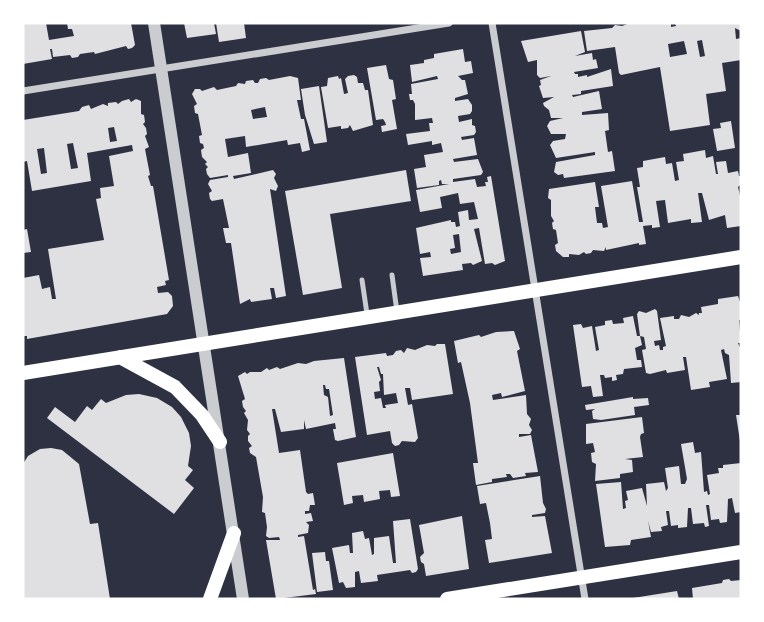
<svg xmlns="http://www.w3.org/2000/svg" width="764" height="622" font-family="'Golos Text',sans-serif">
<rect width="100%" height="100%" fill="#2d3142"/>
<path fill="#e0e0e3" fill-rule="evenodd" d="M23 23H46L49 40 74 36 72 29H68L67 23H131L135 45 132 48 128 49 126 46 95 54 94 52 80 54 78 57 72 58 70 55 53 57 52 49H50L52 59 23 64Z
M184 23H214L216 34 187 38Z
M216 23H244L246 38 219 42Z
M630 23H671V27L676 26 675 23H741V31L735 28 736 39 741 38V60L722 63 726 91 706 94 710 125 670 131 660 67 621 75 619 73 615 47 587 51 584 31 612 28 615 25 622 26ZM702 40 705 56 700 57 697 41ZM684 41 687 54 670 57 668 44Z
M581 31 585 52 575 56 592 53 593 60 596 59 598 68 574 72 575 74H578V77L587 75V77L611 69 613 86 581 91V94L572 95 573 97 599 91 602 109 582 112V115L608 113 609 130 605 131 608 152 612 151 615 171 564 178 563 174 558 175 554 172 556 162 595 155V152L556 158 550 145 553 141 565 139 566 134H551L547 126 550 121 563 118H551L549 110 544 106 543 103 554 97 543 98 539 86 541 85 540 80 551 76 540 78 537 75V60L528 62 521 41Z
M463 49 465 62 471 61 473 73 458 76 462 80H465L468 94 455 98V101L468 99 472 105V111L470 114 458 116 459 122 472 119V125L475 126 476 132 474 135 461 137 462 140 474 138 477 155 453 159 454 162 478 159 483 172 481 175 453 179V182L475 179 477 187 486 186 485 182H488L487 177 491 176 505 261 495 265 492 263 485 264 479 228 474 229 482 261 473 265 471 263 462 264 463 270 423 276 420 258 431 257 430 252 420 254 416 228 451 220V222H455L456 227 460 226 458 212 468 210 469 220 478 219 474 202 460 204 458 193 440 197 442 208 420 212 416 190 449 184H442L441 180 439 181V185L417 188 414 169 426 167 424 155 443 152 441 143 432 145V141L408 145 406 134 430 131 429 123H433L432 118 415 120V104L413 100H410L409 94H412L411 84 438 79 437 76 412 82 410 65 424 63V60L434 58V54ZM459 234 461 252 451 254 450 249 455 248 453 235Z
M386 65 389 79 393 80 396 99 392 100 397 129 382 132 381 126 386 125 385 122 383 119 376 120 367 68Z
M354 75 357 77 358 83H363L365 90H368L373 125 353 131 350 125 348 128 341 129V126L328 128 321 87 327 86 328 78 338 76 339 79 341 78 344 94 348 93 345 79 348 76Z
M290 76 298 78 301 100H297L301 119H304L310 150 302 152 300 143 288 145 287 140 246 147 245 136 225 139 228 157 248 153 251 173 233 176 234 179 273 170 276 174 274 178 278 186 276 191 270 189 286 296 276 298 274 288H270L272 299 251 302 250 299 240 304 231 243H226L223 228H229L223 199 212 201 210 199 209 193 212 191 208 184 210 180 228 177V175L210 178 207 174 206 169 208 167 205 164 207 162 202 157 201 150 204 148 203 144 200 143 199 136 202 135 198 114 195 113 194 106 197 104 192 94 195 89H200L202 91 214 87 217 90 236 86 238 83 245 84 246 81 253 80 255 83H258L260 79 266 78 269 80ZM265 107 267 117 253 119 251 110Z
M319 86 327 142 314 144 305 115 301 89Z
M129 99 131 102 136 99 141 101V114L144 115 145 122 143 124 146 128 147 134 145 136 149 147 145 149 150 175 148 176 151 186H153L169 280 165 281 166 285 157 287 158 293 168 292 172 296 173 306 167 314 27 339V336H23V278L39 275 42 289 50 287 52 299H56L48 249 104 240 96 199 101 198 100 188 114 186 109 156 133 151 132 145 87 153 91 181 32 191 27 161 23 162V120L79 111 82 107 89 105 91 109 103 104 108 106V103L116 102 118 104 122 101ZM114 127 117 141 110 142 108 128ZM73 143 78 168 71 169 67 144ZM44 148 47 173 41 174 37 149Z
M731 121 735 148 717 151 713 129 721 128 720 123Z
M705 150 706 158 713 156 716 174H718L716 162 726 161 728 173 738 171 739 176H741V184L738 187 741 200V226L727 228 725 215 709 220 702 193H698L702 222 691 223V219L668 223 665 200 656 201 660 227 652 228V225L643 226 646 244 639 245V243L606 250V247L604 251 593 250 591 253 586 254 584 252 579 255 569 254V257H563L556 251 555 245 558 243 556 230 553 229 552 223 554 221 551 216V200L548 198 549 189 595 182 599 207H595L597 223H602L603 228 608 227 601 186 632 181 639 222H643L637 187H640L637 168 643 167V161L665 157 666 164 672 163 675 181 679 180 676 162 684 161 683 154Z
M406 170 411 201 330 214 342 288 303 295 285 191Z
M27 229 31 252 23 253V230Z
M738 296 741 305V320H739L741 343H738L741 350V382L731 383 729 355 725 353 724 349 721 350 727 379 709 382 710 387 691 390 686 357H683L685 370 667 373 666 370 650 374 646 373 642 350 646 349 644 337 640 336 642 345 635 348 637 360H641L642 367 624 369 623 374 616 375 617 380 612 381V377L605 378 604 375H600L603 396 593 397 591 386 582 387 573 325 581 324 583 328 592 326 596 351 599 350 595 327 605 325V321L612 320 613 324 624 323 623 318 633 316 637 336H640L637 314 639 311 646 313 655 309 657 311 661 340 654 341 655 346 659 345 660 350H663V347L666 346 660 318 674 316V319H679L681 315 689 317 696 313 699 315V313H702L701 307 718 304V299Z
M514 331 520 349 517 351 525 391 502 397 501 393 492 395 493 400 526 395 527 414 531 419 529 425 532 430 530 434H519V437L531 435 538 472 525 473 526 476 513 478 510 474H506L507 477 492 479V482L476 485 473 463H478L470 403 461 362 458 363 454 341 479 335 481 337 496 332Z
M437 344H445L453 394 412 400 410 388H405L408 405 412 404 418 438 415 442 402 441 399 445 395 446 392 443 390 431 367 435 355 357 386 353 387 356 393 355 396 351 401 350 404 353 407 348 415 350 427 345 435 346ZM377 367H379L381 374H383L384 395 396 393 398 403 385 405 386 408H383L381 398 375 399 374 392 380 391 379 382 381 380Z
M344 358 356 437 338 441 335 440 333 429H336L335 423 306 429 304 420V429L281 432 275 409H272L279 453 300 450 306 492 308 494 313 493 315 505H310L309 511H305V514L311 513 313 521 306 522 309 525 308 533 298 535V537L304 536 313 590 315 589 316 594 276 599 266 540H280L279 537 269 538 266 536 267 527 265 513 262 512 263 497 256 457 250 453 249 448 252 446 248 441V436L250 434 247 430 248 420 244 413 246 411 243 407 242 401 245 399 238 376 245 372 247 374 250 372H261L267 368 269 370 277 367 280 369 298 363 306 364 314 361ZM323 385H325L326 389H329L333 415 330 416 328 397 324 395Z
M139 394 157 398 172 407 181 417 189 433 191 446 188 466 193 470 185 480 194 488 174 514 47 418 55 407 75 422 87 406 92 410 101 399 106 403 126 395Z
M633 397V399L648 398 649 405 634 407 635 415 601 420 593 419 592 411 595 409 586 410 585 405Z
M736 415H741V441H740Z
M642 417 644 433 641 434 640 437 643 457 625 459 632 460 633 472 620 474V478L595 481 596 464 592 462 591 453 595 452 593 443 586 444V424Z
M693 442 695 453 701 452 704 492 707 491 708 495 710 494 707 475 719 473 718 468H723V465L741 463V512L735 513 732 498 728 499 727 522 720 523 719 519 711 520 709 505H706L709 526 705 527 704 523 693 524 691 508H688L687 527 678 528V525L671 526 669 511H666L668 525 661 527 662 531 651 532 648 521 651 537 631 540 630 545 605 547 596 484 621 482 623 509 626 508 625 501 628 500 626 491 642 488 647 506 646 484 664 482 666 491 668 488 665 468 679 466 681 484H685L687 479 681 444Z
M51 448 62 450 79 464 90 524 98 523 110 599H23V464L28 456 40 449Z
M393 453 400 496 391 497 390 490 379 491 380 499 364 502 363 495 352 496 353 503 344 505 337 463Z
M540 476 543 503 546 509 545 513 532 515V517L545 516 552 553 489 563 485 540 492 539 490 523 486 503 480 504 477 486Z
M462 516 469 569 426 576 424 564 421 562 420 557 424 553 419 525Z
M410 519 418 569 416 572 412 573 410 570 377 575 378 581 361 583 359 571 355 572V587L346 588 343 582 339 583 332 548 349 545 350 553H353L352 533 363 531 365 539 369 538 372 555 374 554V538L389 536 393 563H396L393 521Z
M325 552 326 561H329L333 590 317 592 312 553Z
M729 579 731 581 741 580V599H693L692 588 722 583 723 580Z
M677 591 679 599H633V598Z"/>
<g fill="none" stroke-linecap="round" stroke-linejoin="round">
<path stroke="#caccd0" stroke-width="5" d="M392 275 397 312
M362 280 367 314"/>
<path stroke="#caccd0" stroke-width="7" d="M492 23 585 599
M23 91 449 23"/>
<path stroke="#caccd0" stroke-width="12" d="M154 23 243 599"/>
<path stroke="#fff" stroke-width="14" d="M120 357 175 387 202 415 220 442
M23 373 741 257
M210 599 234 533
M447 599 741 552"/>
</g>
<rect width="764" height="622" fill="none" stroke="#ffffff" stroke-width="49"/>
</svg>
